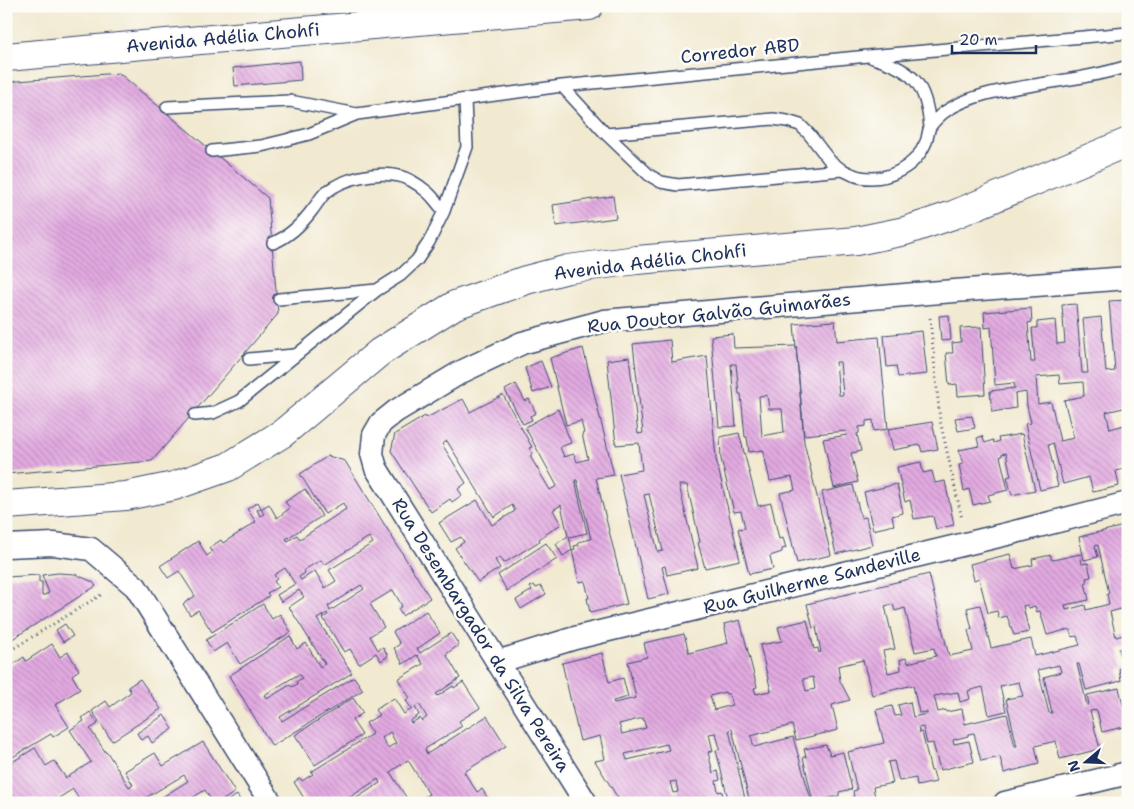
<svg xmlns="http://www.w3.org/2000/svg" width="1134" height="809" font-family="'Shantell Sans',sans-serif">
<defs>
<pattern id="building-back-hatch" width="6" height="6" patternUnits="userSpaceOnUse" patternTransform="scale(1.25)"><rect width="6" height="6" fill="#e3aae1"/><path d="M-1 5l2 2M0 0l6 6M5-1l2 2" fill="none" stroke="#b78bba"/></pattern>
</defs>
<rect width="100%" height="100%" fill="#fdfcf7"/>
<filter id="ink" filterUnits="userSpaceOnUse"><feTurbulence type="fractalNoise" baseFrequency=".02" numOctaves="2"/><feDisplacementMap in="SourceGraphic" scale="10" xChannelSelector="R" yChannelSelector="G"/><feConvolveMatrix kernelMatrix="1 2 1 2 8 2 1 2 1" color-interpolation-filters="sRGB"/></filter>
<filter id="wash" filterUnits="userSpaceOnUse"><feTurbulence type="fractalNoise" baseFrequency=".0096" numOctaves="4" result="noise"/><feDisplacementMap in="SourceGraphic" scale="20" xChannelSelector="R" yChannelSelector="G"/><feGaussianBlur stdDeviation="1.12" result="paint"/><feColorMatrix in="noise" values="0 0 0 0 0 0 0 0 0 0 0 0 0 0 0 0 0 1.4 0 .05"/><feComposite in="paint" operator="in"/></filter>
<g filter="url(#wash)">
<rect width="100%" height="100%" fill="#f1e9d0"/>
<g id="blocks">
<path fill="url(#building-back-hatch)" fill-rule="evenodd" d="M300 61 301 80 235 86 233 68Z
M119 73 268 198 278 314 152 461 6 474V82Z
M613 196 616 218 556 226 553 205Z
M1128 300V407L1106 412 1110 429 1128 424V468L1116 471 1119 486 1093 492 1089 477 1063 484 1053 443 1048 445 1058 486 1040 490 1025 424 1031 423 1027 406 1026 392 1015 394 1016 408 992 412 990 391 1015 388 1014 383 995 385 991 327 985 328 984 312 1031 308 1032 322 1028 323 1031 362H1035L1032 328H1037V322L1055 320 1057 344 1065 343 1062 305 1076 304 1082 373H1088L1083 319 1101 317 1106 372 1115 371 1109 301ZM1059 375 1060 384 1083 382 1084 396 1064 400 1074 438 1060 441 1051 402 1038 404 1036 377Z
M949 315 951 340 941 341 939 316Z
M835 321 837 341 879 337 888 429 874 431 873 420 866 421V426L859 427V433L857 434 861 451 851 453 858 482 834 488 823 439 847 435 846 431 804 435 794 324ZM836 362H840L843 395H839Z
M981 327 985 394 958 396 957 384 949 385 946 353H953L952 343 961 342 960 328Z
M922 331 927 374 898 377 896 366 887 367 884 335Z
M733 334 734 348 796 346 804 442 831 555 797 563 780 493 795 490 792 477 770 481 763 450 749 452 747 437H745L741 394H739L736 364H731L736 426 719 427 711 336ZM767 395 769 409H782L784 432 762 436 759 396Z
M670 340 672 362 707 356 716 459 740 560 705 568 698 543 700 542 687 485H679L698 568 667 575 665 566 662 567 669 594 648 599 619 474 642 470 639 443 616 445 607 360 629 357 638 434 643 433 633 344ZM649 494 663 551 658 552 644 495Z
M583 348 614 475 596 478 627 604 590 613 587 598H589L585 581 579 582 572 550 575 549 574 546 579 545 578 542 591 539 577 480H575L587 533 569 537 572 550 563 556 556 544 568 536 561 505 553 510 561 524 539 539 540 541 504 563 500 557 495 560 500 568 478 582 455 548 464 542 461 537 451 542 439 523 477 500 492 525 515 511 512 505 494 517 447 441 442 444 466 483 458 489 462 495 452 502 450 499 431 512 391 451 395 434 425 416 426 418 463 399 470 412 503 395 532 447 529 448 533 454 530 456 550 490 557 486 525 427 558 409 571 443 560 447 564 457 574 454 577 462 588 459 582 434 584 433 581 421 566 425 550 358Z
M541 361 551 387 533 393 525 368Z
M516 384 525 401 529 399 536 413 530 416 532 420 523 424 505 390Z
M972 416 975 428 958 431 955 418Z
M932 422 938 449 922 452 920 445 893 450 888 429Z
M739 433 758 506 771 503 779 539 783 538 786 548 782 549V552L770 556 773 569 749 574 738 529 745 528 741 511 734 512 721 459 720 437Z
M1022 434 1035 490 1012 495 1007 477 1011 476 1006 453 1002 454V456H1000L1008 490 988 495 990 501 973 505 969 489 964 491 959 465 963 464 959 450 979 446 977 438 982 436 985 443 993 440 994 443 999 441 998 438Z
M328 456 345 461 430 598 402 616 398 609 402 606 393 590 370 604 384 627 370 636 378 650 383 647 388 656 381 661 376 653 359 664 350 649 344 652 323 618 328 615 327 613 317 619 352 673 280 717 282 721 354 677 363 690 272 746 229 676 290 636 297 649 306 643 320 667 325 664 289 607 304 597 299 590 281 602 277 595 295 584 285 568 274 575 277 579 274 581 278 587 267 593 269 596 212 632 198 610 190 615 183 604 195 596 179 571 168 578 160 566 198 541 207 556 212 552 209 548 221 540 223 543 256 522 247 509 258 502 261 508 257 510 260 516 264 514 261 509 269 504 277 518 290 508 285 502 305 489 322 516 286 539 288 541 297 535 300 539 346 509 343 503 325 514 300 474ZM369 537 373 543 329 570 336 581 325 588 315 571 301 580 299 577 305 573 304 570 321 560 324 565ZM361 585 364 589 330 611 328 606ZM299 674 302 678 296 682 297 684 292 687 290 685 267 699 264 695Z
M921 462 923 473 932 471 935 483 945 481 954 525 936 529 933 516 914 519 910 500 905 502 897 467Z
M897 484 903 513 892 516 894 525 873 530 864 492Z
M853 485 861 518 866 517 872 545 836 554 822 492Z
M1128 525V607L1110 612 1116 637 1127 634 1128 638V647L1119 649 1124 668 1119 669 1121 681 1086 690 1079 664H1077L1087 705 1089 704 1087 695 1119 688 1128 726 1102 732 1097 710 1090 711 1100 749 1060 759 1056 741 1035 746 1039 764 1004 773 1000 757 981 761 974 733 968 734V736L953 740 954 744 969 741 974 762 940 770 933 743 927 744 923 727 918 728 920 733 922 732 931 771H933L936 782 917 786 916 778 899 781 894 761 888 762 893 783 873 787 876 802 855 803 853 791 857 790 848 752 884 743 876 710 892 706 895 716 901 715 898 705 910 702 913 717 927 714V712L919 713 913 685 872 695 863 660 838 666 840 681 850 700 832 705 838 730 796 740 792 725 751 736 754 747 793 737 812 803H750L732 729 729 730 746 803H729L716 750 720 749 716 733 709 734 713 751 708 752 713 773 718 771 720 780 716 781 718 792 722 791 724 800H721V803H621L595 761 605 759 600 736 580 741 562 663 602 653 609 682 623 678 628 697 613 701 614 703 636 698 628 662 647 657 644 643 684 634 689 653 728 643 724 624 740 620 757 687 754 688 756 694 765 692 771 691 760 645 782 641 778 627 807 620 814 649 818 648 819 653 821 652 816 627 813 628 807 604 929 574 949 656 973 651 968 630 972 629 967 608 980 605 991 648 1031 639 1035 656 1080 645 1077 636 1072 637 1070 629 1047 635 1040 611 1037 612 1035 606 1029 608 1028 605 1023 606 1029 632 1014 635 1007 616 999 618 997 611 988 613 979 578 974 580 970 564 1010 554 1014 569 1033 565 1032 559 1051 555V559L1053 560 1080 554 1082 564 1088 563 1091 577 1086 578 1087 583H1085L1089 600 1065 605 1066 610 1085 605 1086 610 1109 604 1107 594 1109 593 1098 545 1095 546 1098 557 1084 560 1079 537ZM893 604 895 611 905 608 915 652 934 648 936 656 908 663 906 658 900 660 901 670 888 673 883 651 895 649 885 606ZM1059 665 1061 672 1044 677 1052 713H1049L1038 670ZM813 677 815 689 806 691 803 679ZM1019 682 1023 696 1006 699 1017 746H1015L1007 714 965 724 962 709 946 712V710L938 712 934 696 958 692 960 702 970 699 968 691 983 687 989 715 1006 711 1000 686ZM725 692 726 694H729L732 705 714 710 710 696ZM643 718 646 728 622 734 619 724ZM667 744 669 750 627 760 625 754ZM676 781 678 792 673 793 670 782Z
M546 543 557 559 507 591 498 575Z
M58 573 75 574 93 582 96 586 6 643V577L39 575V582H42V596L49 593 42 575Z
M534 585 536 588 541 586 546 594 521 609 516 600 532 590 530 587Z
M263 604 272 619 280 614 291 632 240 664 227 643 213 652 206 640Z
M426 611 440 633 417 649 420 653 451 633 459 645 446 654 460 678 436 694 438 696 453 686 454 688 463 682 480 708 459 721 462 726 425 749 427 754 487 716 506 746 464 772 477 792 482 789 491 803H421L420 800 429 794 408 760 390 772 408 800 403 803H349L380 783 378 779 341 803H307L294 782 300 778 302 781 313 774 311 772 372 734 366 723 379 715 375 710 394 698 404 714 412 709 406 701 410 698 398 679 423 664 417 655 403 664 394 648 400 644 393 632ZM419 704 427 717 422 721 420 718 411 723 410 721 419 715 415 707ZM390 732 396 743 388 748 382 738Z
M65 624 73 636 63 642 56 630Z
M52 644 60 657 68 652 79 670 72 675 80 689 55 705 69 727 53 737 51 734 6 761V669L24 657 26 661Z
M1128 666V682H1127L1124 667Z
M140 679 161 709 112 741 92 711 106 701 110 707 131 692 128 687Z
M353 698 363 713 352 720 362 735 315 765 295 735Z
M90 712 98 724 90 729 106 753 107 752 129 787 133 785 125 771 155 753 163 766 203 742 235 792 219 803H213L205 790 184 803H153L188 781 184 775 137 803H134L131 797 127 800 129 803H81L73 789 51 803H38L34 798 27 803H13L6 792V766L35 748 46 766 54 761 66 778 91 762 70 730 84 721 82 718Z
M164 715 173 729 152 743 148 736 141 740 137 733Z
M826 745 830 755 843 752 852 789 839 792V796L813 802 803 757H806L804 749Z
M237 795 242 803H224Z"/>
</g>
</g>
<g filter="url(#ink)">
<use href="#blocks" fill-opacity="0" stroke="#3b4b6f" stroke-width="1"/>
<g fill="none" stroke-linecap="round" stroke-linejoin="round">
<g stroke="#3b4b6f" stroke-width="14">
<path id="lane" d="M873 58C914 70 926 84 930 127
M562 86 606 134 649 175 661 182 678 185 842 170C848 172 854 176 860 177 887 182 915 168 926 142 928 137 928 131 930 127 933 122 941 114 946 111 972 94 1004 90 1034 85 1065 80 1097 76 1128 66
M167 107 290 101 357 114
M606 134 773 119 787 121 800 125 809 134 830 161 842 170
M212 151 261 146 282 141 309 134 357 114 562 86 868 56 1128 33
M273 243C290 236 302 224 313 209 317 204 321 197 325 193 343 178 376 171 399 176 408 178 419 185 426 191 433 196 438 205 444 211
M279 299 377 290
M249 359 294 355
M195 415 213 413 239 401 377 290 401 275 417 260 429 242 444 211 467 147 465 100"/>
</g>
<g stroke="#3b4b6f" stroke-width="25">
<path id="street" d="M6 546 54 544 91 549 136 587 271 803
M497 662 575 638 1011 533 1128 503
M586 803 376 468 372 454 374 435 381 423 396 411 461 372 522 343 604 321 928 293 1128 278
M1005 803 1128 773"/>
</g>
<g stroke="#3b4b6f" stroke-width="30">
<path id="highway" d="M6 57 589 6
M6 505 126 496 174 486 228 467 283 433 380 352 455 305 526 280 568 269 637 260 856 241 905 231 953 215 1128 142"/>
</g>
<path stroke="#3b4b6f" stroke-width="3" stroke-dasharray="1 4" stroke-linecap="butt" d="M930 318 940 420 962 519
M6 653 104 593"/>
<use href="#lane" stroke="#fff" stroke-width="11"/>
<use href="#street" stroke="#fff" stroke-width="22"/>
<use href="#highway" stroke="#fff" stroke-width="28"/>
</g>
</g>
<g text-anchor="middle" stroke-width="5" stroke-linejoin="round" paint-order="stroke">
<g font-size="18" fill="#1b2f5e" stroke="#fdfcf7">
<text transform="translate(223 38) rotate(-5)" y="6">Avenida Adélia Chohfi</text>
<text transform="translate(740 51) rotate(-6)" y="6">Corredor ABD</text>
<text transform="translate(650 262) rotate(-7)" y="6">Avenida Adélia Chohfi</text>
<text transform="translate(719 313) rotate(-6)" y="6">Rua Doutor Galvão Guimarães</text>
<text transform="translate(812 581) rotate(-14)" y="6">Rua Guilherme Sandeville</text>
<text transform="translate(481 635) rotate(58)" y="6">Rua Desembargador da Silva Pereira</text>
</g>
</g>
<rect width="1134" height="809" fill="none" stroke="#fdfcf7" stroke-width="25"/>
<g transform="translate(1086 762) rotate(251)" stroke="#fdfcf7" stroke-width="4" paint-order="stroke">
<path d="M0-4L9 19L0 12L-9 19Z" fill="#1b2f5e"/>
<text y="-8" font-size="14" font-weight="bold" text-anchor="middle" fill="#1b2f5e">N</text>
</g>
<path d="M952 45v8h84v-8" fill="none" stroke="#1b2f5e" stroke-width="2.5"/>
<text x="959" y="45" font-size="15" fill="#1b2f5e" stroke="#fdfcf7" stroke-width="4" paint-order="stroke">20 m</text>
</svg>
